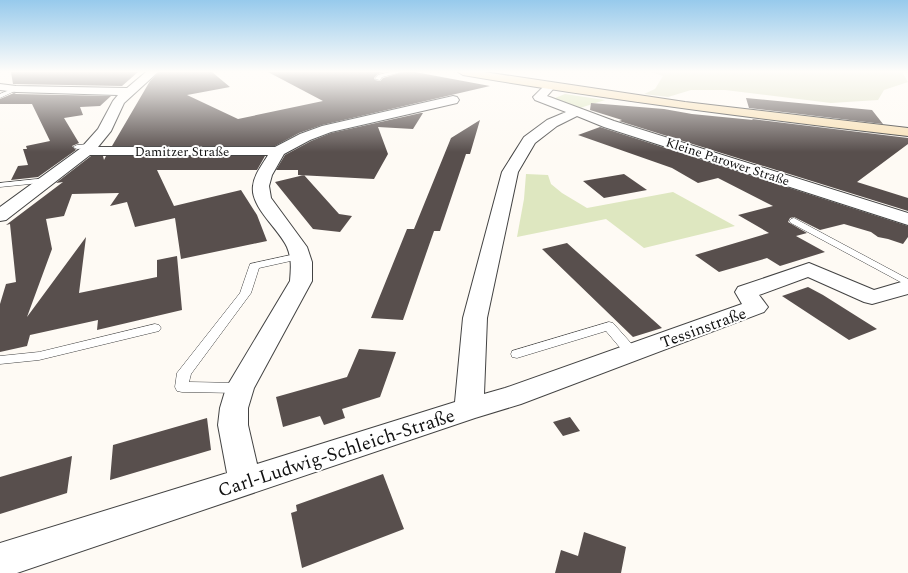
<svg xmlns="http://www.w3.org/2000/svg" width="908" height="573" font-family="Spectral,serif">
<rect width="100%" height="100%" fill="#fefaf4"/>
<path fill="#dee7c0" d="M565 94 605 100 577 109 556 100 555 98Z
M526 174 548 175 551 184 562 193 587 208 673 192 735 226 644 248 606 219 517 237 524 199Z"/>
<path fill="#dee0c5" d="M651 72H902L908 82 884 90 878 100 831 103 725 90H691L668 97 644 94 655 89 663 76Z"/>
<path fill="#584f4d" d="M11 72H138L122 86 13 84Z
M159 72H212L230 87 187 95 238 119 323 101 268 72H383L378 74 374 78 375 80 380 81 383 78 403 72H415L490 86 322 125 299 133 275 146H112L150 81Z
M14 93 16 94 111 96 100 106 80 107 83 115 64 118 79 143 72 146 76 150 38 177 11 180 18 166 28 165 23 149H27L26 146 50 141 32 104H0V99Z
M746 98 872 110 883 124 749 108Z
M591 103 664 109 692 114 753 120 752 119 908 138V144L857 182 908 198V211L619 121 622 120 590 110Z
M421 113H423L413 129 378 127 388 154 374 179 298 175V170H276L285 155 311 141 331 133Z
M480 120 470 154H466L440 231H434L403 320 371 318 407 229H414L451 138Z
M600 127 908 226V237L903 244 888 239 878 237 871 232 844 224 820 230 794 217 790 218 788 222 807 233 796 236 825 252 780 266 767 258 719 272 695 255 769 233 738 215 773 206 718 178 698 183 672 168 578 135Z
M91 156H103L104 160 106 156H265L257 170H157L174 206 241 190 257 215 267 241 181 259 175 218 135 227 127 202 110 206 119 193 72 194 64 216 46 219 52 249 27 317 86 237 79 293 157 277V260L177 256 182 310 97 330 98 320 30 335 27 346 0 352V304L6 284 16 282 10 224 6 225 63 182 56 183Z
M624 174 647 190 604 198 583 181Z
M304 175 339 214 352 216 340 232 313 229 275 182Z
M567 243 662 328 633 337 542 249Z
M808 287 823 295 877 329 849 340 782 296Z
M359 349 396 352 380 397 342 409 345 418 324 425 320 416 283 427 276 397 347 377Z
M570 417 580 431 563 436 553 422Z
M207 418 211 450 110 480 113 445Z
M72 456 67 493 0 514V477Z
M383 474 404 529 302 568 291 513 297 511 296 505Z
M584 532 626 547 621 573H555L561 550 578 556Z"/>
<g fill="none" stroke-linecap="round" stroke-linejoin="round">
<g stroke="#434343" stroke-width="1">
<path id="service" d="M390 72H402L382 77 380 80 375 79 378 75Z
M14 88 19 89 0 98V94Z
M90 144H93V148L77 149 73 147 77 145Z
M47 178 51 180 50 182 0 187V183Z
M794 218 908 279V286L791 223 789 221 791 219Z
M300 253 305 256 304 258 259 268 251 293 191 374 189 382 240 383 245 384 247 388 245 392 240 393 182 392 177 391 175 387 177 373 240 293 250 264Z
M609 322 613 323 637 350 638 353 637 356 632 357 627 356 606 331 517 358 512 357 511 354 512 351Z
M155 324 159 325 161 328 159 331 39 360 0 364V356L39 352Z"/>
</g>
<g stroke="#434343" stroke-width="2">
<path id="minor" d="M146 72H158L124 103 111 131 98 147H275L300 134 322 126 453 96 457 97 459 100 457 103 331 132 310 140 284 154 272 175 269 186 271 198 307 247 312 262V281L254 388 248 408V425L257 464 455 402 463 318 502 172 524 137 547 120 566 112 535 100 533 97 545 85H553L555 87 547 96 614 121 908 213V225L604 127 577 116 557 126 535 143 518 172 487 318 484 394 505 388 742 304 735 292 738 287 809 263 874 290 908 280V294L872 304 864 302 808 277 759 295 768 307 764 312 521 404 475 418 17 573H0V543L227 473 218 425 220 408 226 388 290 281C291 269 292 259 287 247 279 229 250 207 253 186 254 175 262 165 268 155H90L6 220 0 221V207L81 148 98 129 113 101 118 95 16 92 0 90V84L16 86 127 88Z"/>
</g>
<g stroke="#323232" stroke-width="2">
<path id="secondary" d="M458 72H484L685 102 908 128V136C759 119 611 100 463 75Z"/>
</g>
<use href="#service" fill="#fff" fill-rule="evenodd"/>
<use href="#minor" fill="#fff" fill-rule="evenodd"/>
<use href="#secondary" fill="#f8e0b5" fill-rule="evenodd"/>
</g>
<linearGradient id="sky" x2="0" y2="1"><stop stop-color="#97caec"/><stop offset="0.47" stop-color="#fffdfa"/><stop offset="1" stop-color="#fffdfa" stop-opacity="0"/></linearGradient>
<rect width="908" height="152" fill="url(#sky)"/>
<g text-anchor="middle" stroke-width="4" stroke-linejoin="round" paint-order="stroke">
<g font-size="13" fill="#101010" stroke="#fff">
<text x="182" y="156">Damitzer Straße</text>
<text transform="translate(728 161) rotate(18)" y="5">Kleine Parower Straße</text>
</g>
<g font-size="16" fill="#101010" stroke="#fff">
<text transform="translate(703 327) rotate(-20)" y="6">Tessinstraße</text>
</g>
<g font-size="19" fill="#101010" stroke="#fff">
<text transform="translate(336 452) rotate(-18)" y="7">Carl-Ludwig-Schleich-Straße</text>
</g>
</g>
</svg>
